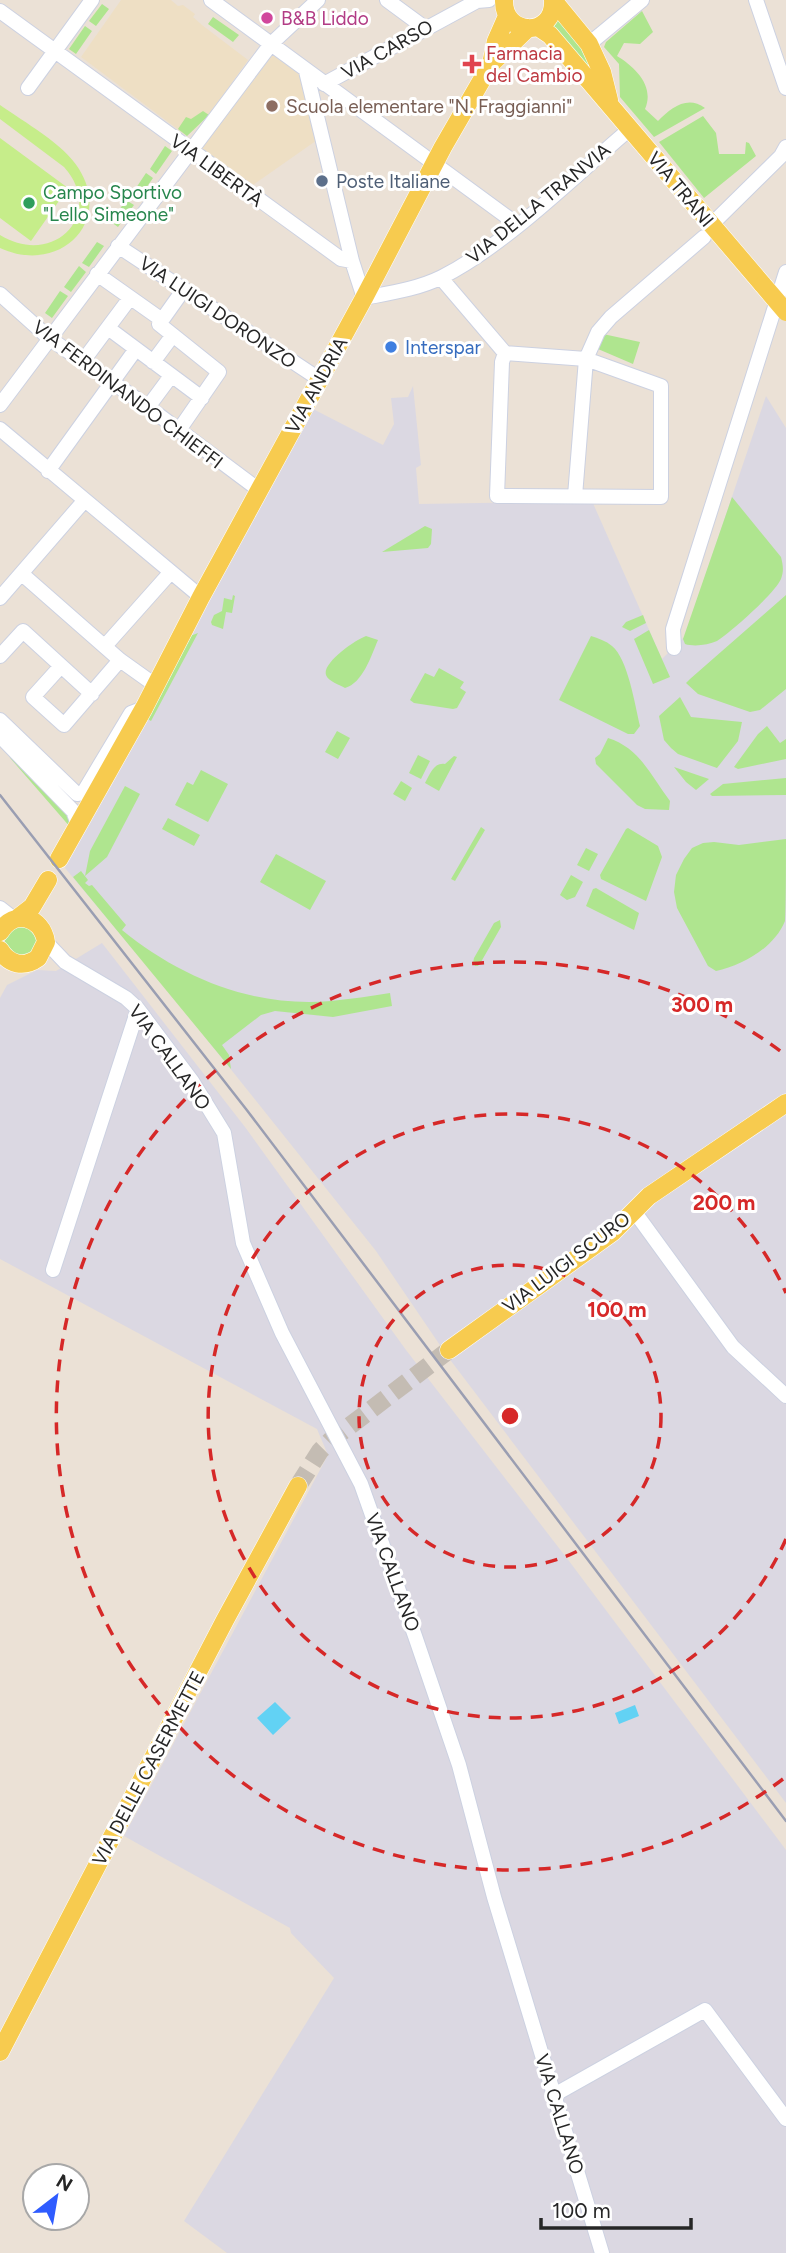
<svg xmlns="http://www.w3.org/2000/svg" width="786" height="2253" font-family="Figtree,sans-serif">
<rect width="100%" height="100%" fill="#ebe1d6"/>
<path fill="#dbd8e2" d="M413 386 421 465 416 468 419 504 592 501 662 659 685 636 766 396 786 428V1803L448 1357 376 1251 177 1002 65 868 313 409 383 445 394 424 391 398 408 397Z
M102 943 245 1127 406 1350 569 1561 786 1850V2253H227L184 2221 334 1978 291 1933 290 1928 124 1836 328 1455 317 1429 0 1259V998L7 985 37 970 56 971Z"/>
<path fill="#eedfc4" d="M121 0H171L178 6 183 5 195 14 193 17 202 25 248 60 209 115 187 136 81 57Z
M272 53 305 75 320 138 253 185 201 149Z"/>
<path fill="#afe58f" d="M102 4 109 9 96 26 89 21Z
M642 11 653 32 640 44 624 43 617 56C635 67 655 86 645 109L658 121C671 108 687 95 705 108L654 137 620 97 619 64 604 47 606 42Z
M213 17 239 35 233 42 208 24Z
M559 17 583 45 593 70H589L551 27Z
M85 26 92 31 76 54 69 49Z
M203 111 209 115 187 136 178 129 186 117 191 119Z
M703 116 716 133 719 154H745L746 142 749 143 756 156 704 198 659 142Z
M165 146 172 151 156 174 150 169Z
M146 173 153 178 137 201 130 197Z
M126 200 134 205 118 227 111 222Z
M97 242 104 246 89 267 82 263Z
M79 266 86 272 71 292 64 287Z
M60 291 68 296 52 318 45 313Z
M603 334 640 342 633 364 598 349Z
M732 497 781 557C783 565 784 571 781 579 775 593 731 632 717 641 708 645 694 647 685 644L683 639Z
M425 526 432 529 431 544 428 548 382 552Z
M233 595 235 596 232 613 226 612 223 629 212 625 211 622 214 615 222 611 224 598 232 600Z
M786 595V689L760 710 750 712 698 694 686 683 690 679Z
M643 615 646 623 630 631 622 627 626 622Z
M649 630 670 677 653 684 634 639Z
M198 633 151 721 146 718 190 636Z
M366 636 378 640C371 656 363 683 345 688 340 685 328 681 326 675 322 663 355 640 366 636Z
M591 636C598 638 606 641 612 646 628 659 635 705 640 726L634 734H628L559 700Z
M439 668 464 682 460 688 466 692 457 708 453 709 414 703 410 700 425 673 434 677Z
M680 697 691 717 742 722 738 741 717 768 678 754 671 748 664 740 659 716Z
M767 726 780 743 786 739V759L738 769 734 767 758 734Z
M337 731 350 738 338 759 325 752Z
M608 738C640 748 651 776 670 801L669 810 645 809 637 805 596 764 595 758 600 754Z
M5 750 72 818 71 828 11 759Z
M418 755 430 761 421 779 409 773Z
M454 756 457 757 439 791 425 783C430 774 434 762 445 764Z
M674 767 709 779 696 790 686 782Z
M201 770 228 784 208 822 175 805 187 782 193 785Z
M786 778V795L712 796 710 794 723 784Z
M401 781 412 788 405 801 393 794Z
M125 786 140 794 107 857 85 876 90 851Z
M168 818 200 835 194 846 162 829Z
M481 827 485 830 455 881 451 879Z
M628 828 658 846 662 857 646 901 601 879 600 875 626 829Z
M786 839C786 855 786 910 785 921 774 948 743 965 716 971L708 966 677 908 674 892 676 875 684 859 692 848 703 843 714 842 739 845Z
M586 848 598 854 589 871 577 865Z
M276 854 326 881 310 910 260 882Z
M81 871 88 880 85 883 89 886 92 885 126 925 122 930C181 978 254 1008 331 1001 351 999 371 996 390 993L392 1006 333 1017 275 1011 261 1015 222 1045 229 1055 231 1069 73 877Z
M571 875 583 882 575 897 567 900 560 895Z
M596 888 639 913 634 930 586 906 593 889Z
M500 920 501 927 481 962 478 966H475L473 963 474 958 494 923Z
M22 924 39 936 36 952 19 959 5 948V936Z"/>
<path fill="#c6ed8a" d="M0 105C24 122 64 144 79 169 113 224 58 275 0 248V235C54 268 106 214 64 167L0 119Z
M0 138 68 188 31 241 0 218Z"/>
<path fill="#62d2f4" d="M275 1702 291 1718 273 1735 257 1718Z
M635 1705 639 1716 619 1724 615 1713Z"/>
<g fill="none" stroke-linecap="round" stroke-linejoin="round">
<path stroke="#c4bcb3" stroke-width="18" stroke-dasharray="18 9" stroke-linecap="butt" d="M298 1486 320 1451 330 1441 449 1350"/>
<g stroke="#ccd1e1" stroke-width="16">
<path id="minor" d="M211 0 518 225
M387 0 425 28
M756 0 786 88
M0 11 341 259 352 261 364 298C390 293 418 289 442 277 507 244 574 176 631 128
M589 44 642 0
M306 71 352 261
M324 84 477 1 489 0
M28 88 92 0
M711 225 781 156 786 147
M118 246 319 379
M97 274 162 320 184 289
M441 278 505 353 586 359 661 386V497L497 496 502 362 505 353
M0 294 49 338 148 407 259 490
M162 320 159 324 219 372 179 430
M108 328 202 398
M83 361 130 298
M153 362 173 335
M0 405 271 44 318 0
M148 407 171 376
M0 429 201 597
M48 471 136 349
M575 496 586 359 598 332 611 317 704 237
M22 574 120 660 155 685
M0 598 84 501
M105 646 170 573
M674 648 673 629 786 272
M0 656 23 631 92 694
M61 666 33 697 64 725 120 660
M0 720 77 794 83 793 131 713 144 708
M0 736 73 811 78 824
M0 908 14 919
M46 942 65 962 126 998 138 1009 192 1081 224 1133 243 1243 282 1333 361 1484 415 1636 459 1765 494 1897 602 2253
M634 1211 733 1347 786 1396
M53 1270 138 1009
M554 2095 705 2010 786 2119"/>
</g>
<g stroke="#fff" stroke-width="19">
<path id="major" d="M504 0C503 37 555 38 553 0
M553 0 589 44 602 72 609 100
M538 27 550 35 763 285
M491 64 496 41 507 16
M59 859 144 708 201 597 364 298 443 147 491 64 528 28
M19 917 32 907 48 880
M0 932C14 909 42 916 46 942L38 958C24 968 9 965 0 950
M449 1350 613 1232 649 1196 786 1103
M0 2052 225 1620 298 1486"/>
</g>
<use href="#minor" stroke="#fff" stroke-width="14"/>
<use href="#major" stroke="#f7cb4f" stroke-width="18"/>
<path stroke="#9a9eb2" stroke-width="2.5" d="M0 795 246 1109 786 1821"/>
<g stroke="#fff" stroke-width="19" stroke-linecap="butt">
<path id="major-bridge" d="M763 285 786 312"/>
</g>
<use href="#major-bridge" stroke="#f7cb4f" stroke-width="18"/>
</g>
<g fill="none" stroke="#d62828" stroke-width="3.5" stroke-dasharray="12 9">
<circle cx="510" cy="1416" r="151"/>
<path d="M786 1539A302 302 0 1 1 786 1293"/>
<path d="M783 1779A454 454 0 1 1 783 1053"/>
</g>
<circle fill="#d1479c" stroke="#fff" stroke-width="2.5" cx="267" cy="18" r="7"/>
<path fill="#e0444e" stroke="#fff" stroke-width="2.5" d="M468.5 53.5h7v7h7v7h-7v7h-7v-7h-7v-7h7z"/>
<circle fill="#8d6e63" stroke="#fff" stroke-width="2.5" cx="272" cy="106" r="7"/>
<circle fill="#5c6f8a" stroke="#fff" stroke-width="2.5" cx="322" cy="181" r="7"/>
<circle fill="#2e9e5b" stroke="#fff" stroke-width="2.5" cx="29" cy="203" r="7"/>
<circle fill="#3f7fe0" stroke="#fff" stroke-width="2.5" cx="391" cy="347" r="7"/>
<g text-anchor="middle" stroke-width="6" stroke-linejoin="round" paint-order="stroke">
<g font-size="19" fill="#b23c85" stroke="#fff" text-anchor="start">
<text x="281" y="25">B&amp;B Liddo</text>
</g>
<g font-size="19" fill="#262626" stroke="#fff">
<text transform="translate(387 49) rotate(-29)" y="7">VIA CARSO</text>
<text transform="translate(217 170) rotate(36)" y="7">VIA LIBERTÀ</text>
<text transform="translate(681 189) rotate(50)" y="7">VIA TRANI</text>
<text transform="translate(538 203) rotate(-39)" y="7">VIA DELLA TRANVIA</text>
<text transform="translate(218 312) rotate(34)" y="7">VIA LUIGI DORONZO</text>
<text transform="translate(316 385) rotate(-61)" y="7">VIA ANDRIA</text>
<text transform="translate(128 394) rotate(37)" y="7">VIA FERDINANDO CHIEFFI</text>
<text transform="translate(170 1057) rotate(54)" y="7">VIA CALLANO</text>
<text transform="translate(566 1262) rotate(-37)" y="7">VIA LUIGI SCURO</text>
<text transform="translate(393 1572) rotate(70)" y="7">VIA CALLANO</text>
<text transform="translate(148 1768) rotate(-62)" y="7">VIA DELLE CASERMETTE</text>
<text transform="translate(560 2114) rotate(73)" y="7">VIA CALLANO</text>
</g>
<g font-size="19" fill="#be3a42" stroke="#fff" text-anchor="start">
<text x="486" y="60">Farmacia<tspan x="486" dy="22">del Cambio</tspan></text>
</g>
<g font-size="19" fill="#785e54" stroke="#fff" text-anchor="start">
<text x="286" y="113">Scuola elementare "N. Fraggianni"</text>
</g>
<g font-size="19" fill="#4e5e75" stroke="#fff" text-anchor="start">
<text x="336" y="188">Poste Italiane</text>
</g>
<g font-size="19" fill="#27864d" stroke="#fff" text-anchor="start">
<text x="43" y="199">Campo Sportivo<tspan x="43" dy="22">"Lello Simeone"</tspan></text>
</g>
<g font-size="19" fill="#366cbe" stroke="#fff" text-anchor="start">
<text x="405" y="354">Interspar</text>
</g>
</g>
<circle cx="510" cy="1416" r="10" fill="#d62828" stroke="#fff" stroke-width="3.5"/>
<g font-size="21" text-anchor="middle" font-weight="bold" fill="#d62828" stroke="#fff" stroke-width="6" stroke-linejoin="round" paint-order="stroke">
<text x="702" y="1012">300 m</text>
<text x="724" y="1210">200 m</text>
<text x="617" y="1317">100 m</text>
</g>
<g transform="translate(56 2197) rotate(31)"><circle r="33" fill="#ffffff" stroke="#a8a8a8" stroke-width="2"/>
<path d="M0-5L12 26L0 18L-12 26Z" fill="#2f5cff"/>
<text y="-10" font-size="19" font-weight="bold" text-anchor="middle" fill="#262626">N</text>
</g>
<path d="M541 2218v10h150v-10" fill="none" stroke="#262626" stroke-width="3.5"/>
<text x="552" y="2218" font-size="21" fill="#262626" stroke="#ffffff" stroke-width="5" paint-order="stroke">100 m</text>
</svg>
